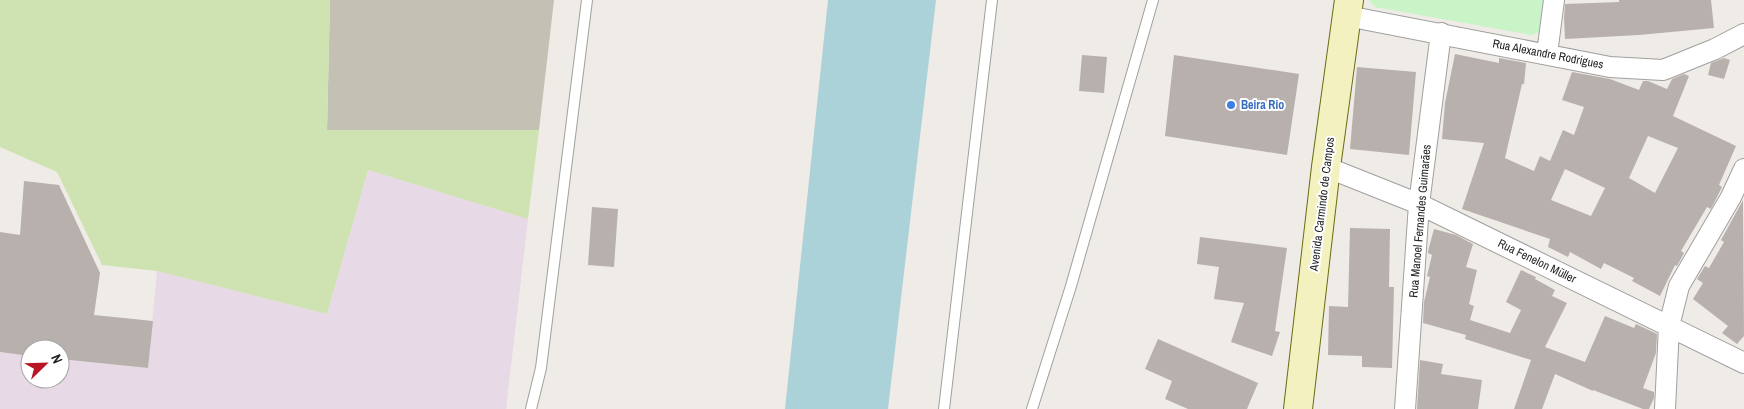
<svg xmlns="http://www.w3.org/2000/svg" width="1744" height="409" font-family="'Archivo Narrow',sans-serif">
<rect width="100%" height="100%" fill="#efebe6"/>
<path fill="#e7d9e6" d="M368 170 528 219 506 409H0V352L30 356V379H60V359L148 368 157 271 327 314Z"/>
<path fill="#c2c1b3" d="M330 0H554L539 130H327Z"/>
<path fill="#cfe3b2" d="M0 0H330L327 130H539L528 219 368 170 327 314 157 271 102 265 57 172 0 147Z"/>
<path fill="#c9f4c8" d="M1369 0H1544L1540 32 1531 35 1375 7Z"/>
<path fill="#abd2d8" d="M828 0H936L888 409H785Z"/>
<path fill="#b8b0ac" fill-rule="evenodd" d="M1619 0H1711L1714 28 1639 35 1565 39 1564 18 1565 4 1619 2Z
M1455 54 1499 63V58L1526 63 1524 84H1522L1505 158 1534 171 1540 156 1550 161 1563 130 1574 135 1584 107 1562 100 1572 72 1610 79 1639 90 1643 81H1648L1667 89 1672 79 1684 74 1689 76 1673 116 1736 146 1719 185 1722 187 1711 209 1707 207 1681 251 1684 253 1677 266 1675 265 1660 296 1632 281 1634 278 1604 263 1601 269 1570 252 1568 257 1548 247 1550 239 1462 209 1484 143 1442 139 1445 103ZM1648 136 1678 148 1655 193 1629 178ZM1565 169 1605 188 1591 216 1551 200Z
M1082 55 1107 57 1104 93 1079 91Z
M1174 55 1299 74 1287 155 1165 136Z
M1724 58 1730 60 1724 79 1708 75 1711 63Z
M1357 67 1416 72 1409 155 1350 149Z
M24 181 59 185 100 273 94 315 153 321 148 368 60 359V349H30V356L0 352V232L20 235Z
M1743 200 1744 336 1737 344 1722 333 1728 326 1693 299 1703 283 1697 279 1705 266 1709 268 1724 242 1721 240Z
M592 207 618 209 614 267 588 265Z
M1350 228 1390 229 1389 287H1394L1392 368 1362 367V356L1328 355 1329 306 1348 307Z
M1434 229 1456 235 1473 244 1466 267 1477 270 1469 304 1474 306 1470 320 1510 333 1521 310 1506 302 1521 270 1536 277 1535 279 1555 290 1552 296 1567 303 1545 347 1585 362 1605 316 1634 328 1636 324 1657 334 1656 353 1643 388 1654 392V398L1649 409H1643L1593 390V391L1555 374 1542 409H1514L1531 360 1465 339 1466 335 1423 323 1424 302 1430 277 1427 276 1432 255 1428 253V251Z
M1200 237 1287 248 1275 331 1280 332 1272 356 1231 342 1244 303 1214 299 1219 267 1197 264Z
M1158 339 1258 383 1247 409H1188L1165 399 1172 381 1145 369Z
M1420 360 1443 364 1441 374 1482 380 1478 409H1417Z"/>
<g fill="none" stroke-linecap="round" stroke-linejoin="round">
<g stroke="#a0a0a0" stroke-width="12">
<path id="lane" d="M531 409 541 368 587 0
M944 409 992 0
M1032 409 1071 286 1153 0"/>
</g>
<g stroke="#a0a0a0" stroke-width="22">
<path id="street" d="M1347 16 1610 67 1663 70 1715 49 1744 34
M1547 54 1554 0
M1326 167 1419 204 1744 363
M1405 409 1419 204 1441 33
M1665 409 1669 326 1679 286 1731 197 1744 169"/>
</g>
<g stroke="#6a6c10" stroke-width="30">
<path id="secondary" d="M1298 409 1326 167 1349 0"/>
</g>
<use href="#lane" stroke="#fff" stroke-width="10"/>
<use href="#street" stroke="#fff" stroke-width="20"/>
<use href="#secondary" stroke="#f3f1c0" stroke-width="28"/>
</g>
<circle fill="#3f7fe0" stroke="#fff" stroke-width="2" cx="1231" cy="105" r="5"/>
<g text-anchor="middle" stroke-width="4" stroke-linejoin="round" paint-order="stroke">
<g font-size="12" fill="#1f1f1f" stroke="#fff">
<text transform="translate(1548 54) rotate(11)" y="4">Rua Alexandre Rodrigues</text>
<text transform="translate(1322 204) rotate(-83)" y="4">Avenida Carmindo de Campos</text>
<text transform="translate(1420 221) rotate(-85)" y="4">Rua Manoel Fernandes Guimarães</text>
<text transform="translate(1537 261) rotate(26)" y="4">Rua Fenelon Müller</text>
</g>
<g font-size="12" font-weight="bold" fill="#366cbe" stroke="#fff" text-anchor="start">
<text x="1241" y="109">Beira Rio</text>
</g>
</g>
<g transform="translate(45 364) rotate(67)"><circle r="24" fill="#ffffff" stroke="#a5a5a5"/>
<path d="M0-4L9 19L0 12L-9 19Z" fill="#b91524"/>
<text y="-8" font-size="14" font-weight="bold" text-anchor="middle" fill="#1f1f1f">N</text>
</g>
</svg>
